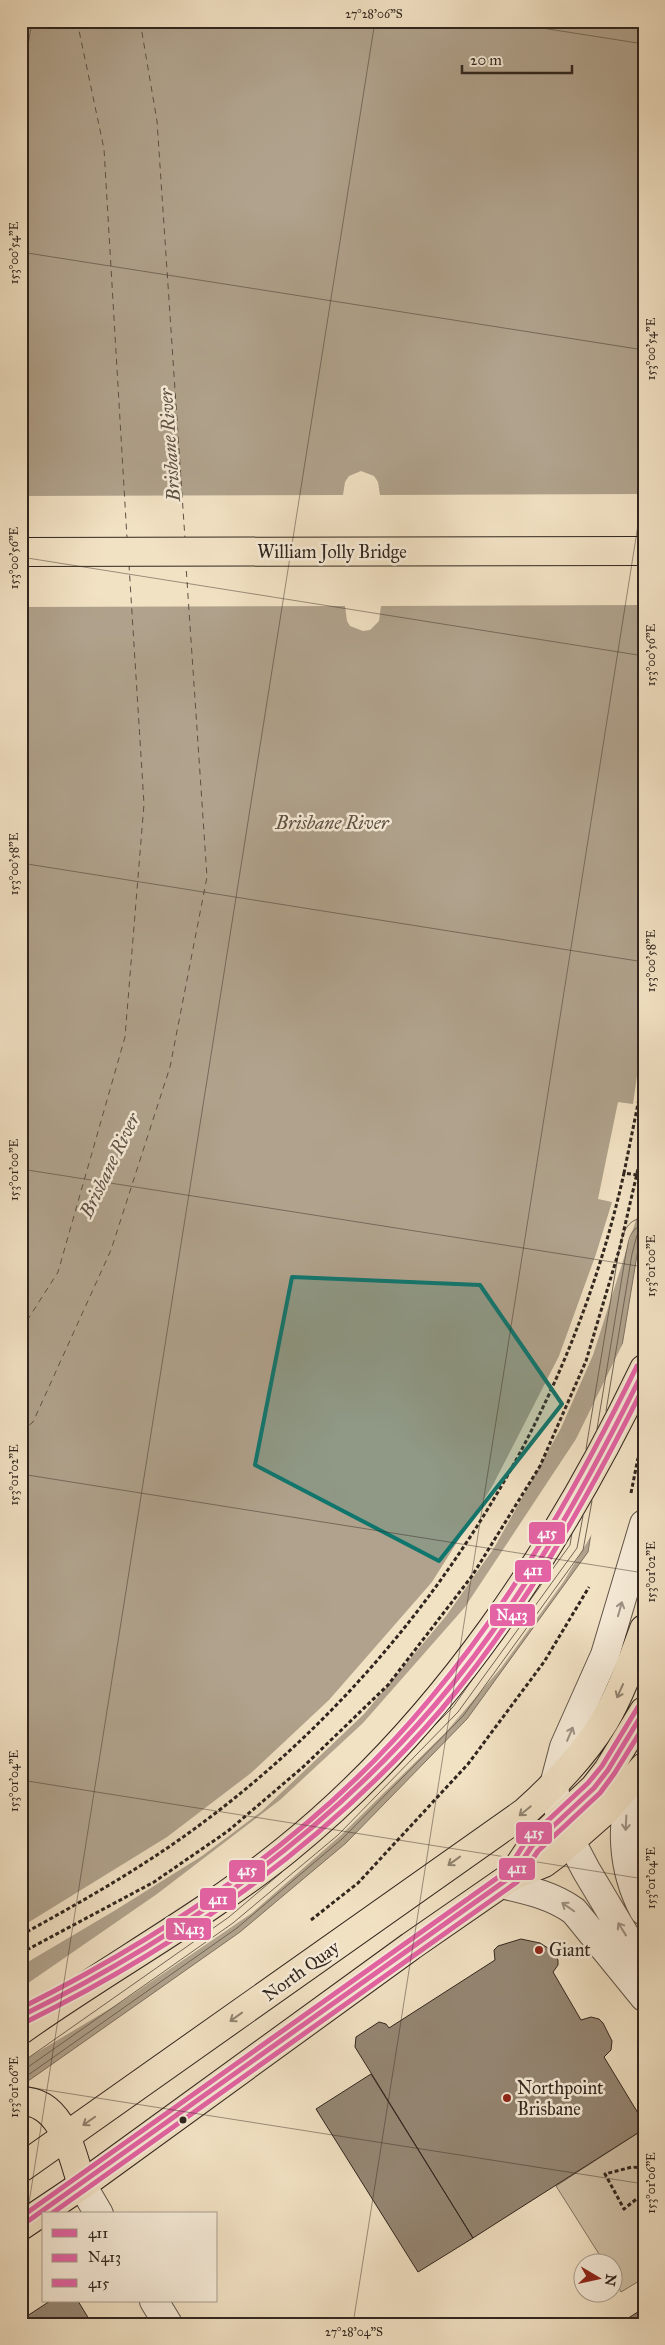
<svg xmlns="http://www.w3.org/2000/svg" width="665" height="2345" font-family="'IM FELL Great Primer',serif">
<rect width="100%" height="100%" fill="#f2e2c4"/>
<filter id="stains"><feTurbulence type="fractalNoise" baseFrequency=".004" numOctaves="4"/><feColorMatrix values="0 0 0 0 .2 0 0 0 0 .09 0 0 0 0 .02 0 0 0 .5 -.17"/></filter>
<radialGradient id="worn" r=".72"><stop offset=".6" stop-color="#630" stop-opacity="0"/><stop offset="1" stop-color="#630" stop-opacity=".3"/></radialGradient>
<path fill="#d1c2a8" stroke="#807463" d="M644 2129V2278L621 2292 613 2277 612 2262H604L556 2186Z"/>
<path fill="#b0a28c" stroke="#7d7060" d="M21 21H644V1229L637 1255 588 1552 467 1719 346 1843 240 1932 21 2086Z"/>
<path fill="#f2e2c4" d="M644 428V700L642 605 381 606 379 621 370 630 363 631 350 626 347 621 345 606 21 607V496L343 495 345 482 349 476 361 471 374 476 378 482 380 495 641 494Z
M644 1009V1195L593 1355 561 1428 494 1548 446 1616 364 1714 262 1811 202 1856 114 1911 21 1966V1927L167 1837 251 1773 329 1700 432 1582 493 1485 559 1356 596 1254 612 1202 598 1199 618 1102 633 1104 642 1041Z
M626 1337 595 1529 564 1581 501 1668 445 1733 340 1836 252 1913 123 2001 21 2062V1988L157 1894 280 1800 363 1723 465 1607 576 1439Z"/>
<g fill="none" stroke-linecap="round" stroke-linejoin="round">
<path stroke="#706455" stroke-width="1" d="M606 1411 632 1254 637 1235 644 1232
M597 1429 626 1253C629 1241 629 1227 644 1226
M586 1449 619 1250C623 1235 625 1219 644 1218
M520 1614 570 1545 572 1533
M431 1729 453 1707 482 1666
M21 2063 229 1917 282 1872
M21 2072 233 1923 338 1835 458 1712 577 1548 583 1516
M21 2080 237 1928 342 1839 463 1716 583 1550 592 1501"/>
<path stroke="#5d5144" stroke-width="1" stroke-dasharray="6 5" stroke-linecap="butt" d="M77 21 104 149 127 538
M140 21 157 121 185 539
M21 1330 58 1272 125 1037 144 804 129 565
M21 1432 33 1422 111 1250 170 1067 207 877 186 566"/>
</g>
<path fill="#958774" stroke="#30251e" d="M521 1939 540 1943 551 1950 558 1960V1965L553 1972 581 2020 591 2017 599 2019 603 2023 612 2041 611 2050 604 2057 644 2123V2129L473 2238 355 2047 356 2037 379 2022 386 2024 389 2028 495 1960 494 1950 498 1946Z
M371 2074 473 2238 418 2272 316 2109Z
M50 2301H78L92 2324H21V2320Z
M644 2308V2324H619Z"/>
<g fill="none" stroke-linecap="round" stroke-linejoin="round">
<g stroke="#605448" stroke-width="30">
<path id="minor" d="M644 1524 605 1655 564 1747 554 1785 556 1802 564 1828 586 1870 635 1952 644 1973
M637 1776C618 1819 622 1870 644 1911
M501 1884C527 1890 552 1895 574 1911L644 1997
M82 2185 99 2214
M154 2301 168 2324"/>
</g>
<g stroke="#30251e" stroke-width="30">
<path id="major" d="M21 552 644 551
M21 2226 82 2185 411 1946 512 1876 544 1863 556 1854 605 1811 644 1767"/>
</g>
<g stroke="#30251e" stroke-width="30">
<path id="highway" d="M512 1876 532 1846 594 1788 608 1770 644 1711
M21 2030C108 1968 203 1917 286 1850 444 1722 557 1550 644 1369
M21 2101C63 2101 72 2155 82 2185
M21 2168 525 1812C555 1785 583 1756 604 1722 621 1693 632 1661 644 1629"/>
</g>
<path stroke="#30251e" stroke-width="3" stroke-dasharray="4 2.5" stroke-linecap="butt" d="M644 1074 624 1173 644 1176
M631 1493 638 1458
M311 1920 358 1883 468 1764 544 1662 589 1587
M21 1935C83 1901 145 1866 201 1824 414 1666 567 1430 624 1173
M21 1953 154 1882 228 1831 303 1767 388 1685 472 1576 540 1466 586 1361 620 1247 644 1143
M644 2168 632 2167 605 2174 624 2209 644 2193"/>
<use href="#minor" stroke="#f7ecd9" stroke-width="28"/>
<use href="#major" stroke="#f2e2c4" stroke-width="28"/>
<use href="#highway" stroke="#f2e2c4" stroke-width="28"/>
<g stroke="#f7ecd9" stroke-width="9">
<path id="bus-1" d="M21 2016C177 1939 321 1838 435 1705 521 1605 585 1488 644 1370
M21 2226 512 1876 532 1846 594 1788 608 1770 644 1711"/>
</g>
<g stroke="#f7ecd9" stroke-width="9">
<path id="bus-2" d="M24 2023C182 1945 326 1844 441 1710 523 1613 587 1500 644 1386
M51 2214 517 1882 538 1851 600 1793 614 1774 644 1726"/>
</g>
<g stroke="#f7ecd9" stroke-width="9">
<path id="bus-3" d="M21 2008C175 1931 320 1832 430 1699 515 1598 579 1483 637 1366
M21 2217 507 1871 526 1841 588 1783 602 1766 638 1707"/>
</g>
<use href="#bus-1" stroke="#e463a4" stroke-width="5"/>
<use href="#bus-2" stroke="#e463a4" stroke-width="5"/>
<use href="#bus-3" stroke="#e463a4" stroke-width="5"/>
</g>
<defs><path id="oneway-shaft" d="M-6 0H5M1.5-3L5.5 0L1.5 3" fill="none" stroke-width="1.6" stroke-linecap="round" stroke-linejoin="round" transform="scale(1.25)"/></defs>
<g stroke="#9d9285">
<use href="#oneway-shaft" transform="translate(620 1609) rotate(-74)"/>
<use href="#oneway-shaft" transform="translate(570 1734) rotate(-67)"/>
<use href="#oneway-shaft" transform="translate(626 1823) rotate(93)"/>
<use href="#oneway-shaft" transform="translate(568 1907) rotate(-145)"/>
<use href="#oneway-shaft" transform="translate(622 1929) rotate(-122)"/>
</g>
<g stroke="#918471">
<use href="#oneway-shaft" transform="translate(620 1691) rotate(114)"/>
<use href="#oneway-shaft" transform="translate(525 1811) rotate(141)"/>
<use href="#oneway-shaft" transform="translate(454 1861) rotate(144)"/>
<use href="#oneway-shaft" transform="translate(236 2017) rotate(144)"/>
<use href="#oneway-shaft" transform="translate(89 2121) rotate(145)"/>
</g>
<path fill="#0f766e" fill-opacity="0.2" stroke="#0f766e" stroke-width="4" stroke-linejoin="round" d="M292 1277 480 1285 562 1404 439 1561 255 1465Z"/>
<path fill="none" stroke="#30251e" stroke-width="1" stroke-opacity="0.45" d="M497 21 644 44M21 89 32 21M21 252 644 350M21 557 644 656M21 863 644 962M21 1169 644 1267M21 1474 644 1573M21 1780 644 1879M21 2086 644 2184M21 2253 375 21M353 2324 644 487"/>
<g fill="#8f2418" stroke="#f7ecd9" stroke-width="2">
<circle cx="539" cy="1950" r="5"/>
<circle cx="507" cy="2098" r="5"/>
</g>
<circle fill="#30251e" stroke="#f7ecd9" stroke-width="2" cx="183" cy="2120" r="4.5"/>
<g text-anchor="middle" stroke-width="5" stroke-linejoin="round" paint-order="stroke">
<g font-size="18" fill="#30251e" stroke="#f7ecd9">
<text x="332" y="558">William Jolly Bridge</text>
<text transform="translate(301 1971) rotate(-36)" y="6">North Quay</text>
</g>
<g font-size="18" fill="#30251e" stroke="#f7ecd9" text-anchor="start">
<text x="549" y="1956">Giant</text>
<text x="517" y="2094">Northpoint<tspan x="517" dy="21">Brisbane</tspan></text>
</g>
<g font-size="19" font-style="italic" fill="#5d5144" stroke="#f7ecd9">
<text transform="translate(169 445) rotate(-94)" y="7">Brisbane River</text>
<text x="332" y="829">Brisbane River</text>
<text transform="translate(109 1165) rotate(-64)" y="7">Brisbane River</text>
</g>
</g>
<g stroke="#f7ecd9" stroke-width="2">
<rect x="528" y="1521" width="38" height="24" rx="5" fill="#e463a4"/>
<rect x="514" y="1559" width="38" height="24" rx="5" fill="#e463a4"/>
<rect x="489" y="1603" width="47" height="24" rx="5" fill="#e463a4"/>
<rect x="515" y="1821" width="38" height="24" rx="5" fill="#e463a4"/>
<rect x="498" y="1857" width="38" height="24" rx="5" fill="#e463a4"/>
<rect x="228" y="1859" width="38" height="24" rx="5" fill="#e463a4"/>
<rect x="199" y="1887" width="38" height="24" rx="5" fill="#e463a4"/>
<rect x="165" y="1917" width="47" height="24" rx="5" fill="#e463a4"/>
</g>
<g font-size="14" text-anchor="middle" font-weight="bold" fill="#fff">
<text x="547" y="1538">415</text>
<text x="533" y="1575">411</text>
<text x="512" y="1620">N413</text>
<text x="534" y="1838">415</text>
<text x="517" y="1873">411</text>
<text x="247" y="1875">415</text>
<text x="218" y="1904">411</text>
<text x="189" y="1934">N413</text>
</g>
<rect width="665" height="2345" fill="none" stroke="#f2e2c4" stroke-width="55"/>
<rect x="42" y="2212" width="175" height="90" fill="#f7ecd9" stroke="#a79c8e"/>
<rect x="52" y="2229" width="25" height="8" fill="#e463a4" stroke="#a79c8e"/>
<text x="88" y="2238" font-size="15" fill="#30251e">411</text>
<rect x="52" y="2254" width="25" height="8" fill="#e463a4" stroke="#a79c8e"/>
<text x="88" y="2262" font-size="15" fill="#30251e">N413</text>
<rect x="52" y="2279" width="25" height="8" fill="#e463a4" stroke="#a79c8e"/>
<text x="88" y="2288" font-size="15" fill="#30251e">415</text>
<g transform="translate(598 2278) rotate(99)"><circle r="24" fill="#f7ecd9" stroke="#a79c8e"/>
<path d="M0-4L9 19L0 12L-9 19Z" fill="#8f2418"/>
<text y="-8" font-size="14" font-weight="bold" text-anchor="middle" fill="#30251e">N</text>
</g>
<path d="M462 65v8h110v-8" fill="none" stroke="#30251e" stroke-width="2.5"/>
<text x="470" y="65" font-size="15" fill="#30251e" stroke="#f7ecd9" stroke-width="4" paint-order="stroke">20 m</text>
<rect x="28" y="28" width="610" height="2290" fill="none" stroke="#30251e" stroke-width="2"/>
<g font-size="12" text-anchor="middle" fill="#30251e">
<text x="374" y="18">27°28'06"S</text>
<text transform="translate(14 253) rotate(-90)" y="4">153°00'54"E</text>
<text transform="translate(651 349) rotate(-90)" y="4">153°00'54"E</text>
<text transform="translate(14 558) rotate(-90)" y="4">153°00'56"E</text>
<text transform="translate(651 655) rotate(-90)" y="4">153°00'56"E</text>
<text transform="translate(14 864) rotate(-90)" y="4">153°00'58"E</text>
<text transform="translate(651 961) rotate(-90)" y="4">153°00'58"E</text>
<text transform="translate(14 1170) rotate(-90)" y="4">153°01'00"E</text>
<text transform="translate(651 1266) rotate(-90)" y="4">153°01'00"E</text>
<text transform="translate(14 1475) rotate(-90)" y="4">153°01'02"E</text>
<text transform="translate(651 1572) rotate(-90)" y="4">153°01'02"E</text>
<text transform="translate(14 1781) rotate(-90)" y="4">153°01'04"E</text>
<text transform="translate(651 1878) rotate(-90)" y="4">153°01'04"E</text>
<text transform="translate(14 2087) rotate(-90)" y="4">153°01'06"E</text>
<text transform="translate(651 2183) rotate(-90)" y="4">153°01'06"E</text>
<text x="354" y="2336">27°28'04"S</text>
</g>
<rect width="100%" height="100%" filter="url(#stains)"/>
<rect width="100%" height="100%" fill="url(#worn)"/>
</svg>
